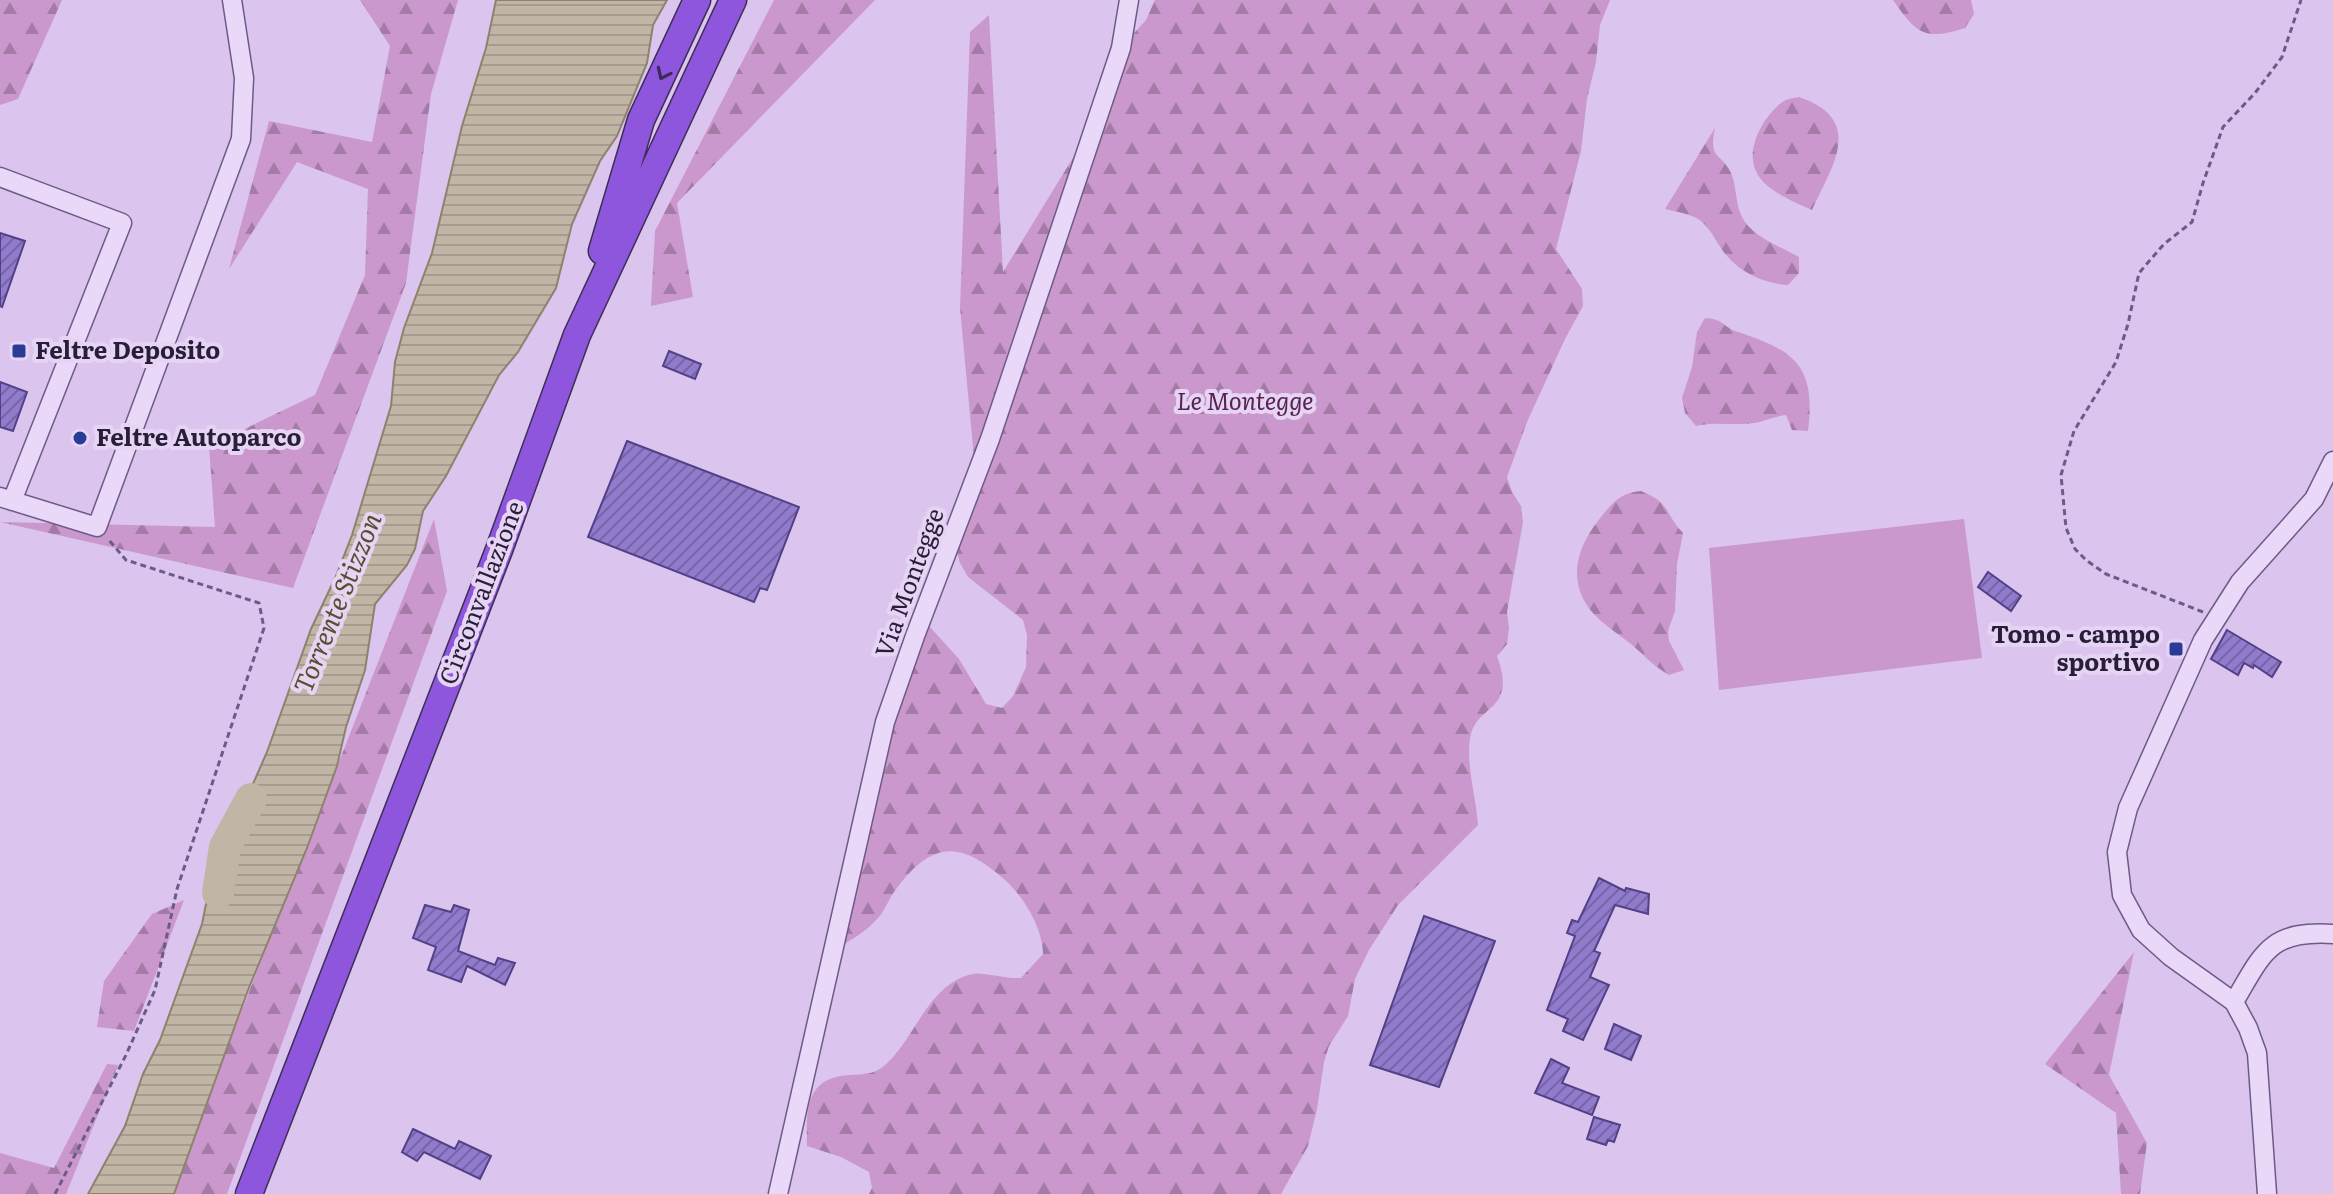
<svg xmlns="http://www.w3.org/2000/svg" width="2333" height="1194" font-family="Literata,serif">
<defs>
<pattern id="forest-firs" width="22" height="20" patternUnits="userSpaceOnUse" patternTransform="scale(2)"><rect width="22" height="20" fill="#ca98cc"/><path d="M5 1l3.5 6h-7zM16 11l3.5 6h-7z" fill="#a47ba7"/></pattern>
<pattern id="water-rules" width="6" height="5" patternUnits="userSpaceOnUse" patternTransform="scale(2)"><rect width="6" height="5" fill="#c1b5a6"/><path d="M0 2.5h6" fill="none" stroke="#a69b90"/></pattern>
<pattern id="building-hatch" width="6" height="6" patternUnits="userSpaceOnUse" patternTransform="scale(2)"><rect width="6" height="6" fill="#917bcc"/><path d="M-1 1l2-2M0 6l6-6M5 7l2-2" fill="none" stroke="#7664a7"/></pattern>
</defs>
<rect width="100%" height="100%" fill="#dbc4ee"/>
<path fill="#ca98cc" d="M1964 519 1982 658 1719 690 1709 548Z"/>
<path fill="url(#forest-firs)" d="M0 0H62L18 99 0 105Z
M360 0H458L431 94 406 283 293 588 0 522 215 527 209 446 315 395 365 275 368 189 297 162 229 269 269 121 372 142 390 46Z
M774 0H875L677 203 693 297 651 306 655 231Z
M1155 0H1610L1600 25 1596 62 1587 99 1581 151 1556 249 1582 289 1583 306 1565 339 1527 422 1507 477 1512 492 1521 506 1523 522 1507 612 1509 628 1507 644 1497 656C1518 713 1476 703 1470 738 1466 766 1476 796 1478 825L1398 905 1369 950 1355 979 1348 1016 1329 1046 1324 1062 1317 1109 1308 1146 1281 1194H869L872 1188 869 1172 841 1157 807 1146C806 1108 806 1077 850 1075 864 1074 873 1075 884 1066 915 1040 928 983 973 974 986 972 1006 979 1021 978L1043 954C1043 929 1024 897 1005 880 959 839 931 841 894 892 888 901 885 910 878 918 866 932 849 941 834 951L920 616 959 659 986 704 1002 708 1013 696 1026 667 1027 635 1023 620 968 577 960 563 950 529 974 458 960 308 970 32 989 15 1003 272 1109 99 1125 43 1146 20Z
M1893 0H1971L1974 14 1965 28C1924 41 1917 34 1893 0Z
M1799 97C1866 120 1832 166 1812 210 1794 202 1764 190 1756 171 1745 148 1764 117 1781 103 1786 99 1793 98 1799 97Z
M1715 128C1708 160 1721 152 1731 173 1737 187 1735 203 1742 217 1751 236 1781 247 1799 257V273L1788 285C1767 284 1742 274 1727 256 1717 245 1713 231 1701 221 1692 214 1677 212 1665 209Z
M1705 318C1725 319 1722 327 1738 332 1796 351 1816 367 1808 431L1792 430 1786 415C1775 416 1765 421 1755 423 1735 426 1715 421 1696 426L1685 413 1682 398 1692 367 1697 332Z
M1641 491C1671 503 1664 513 1683 533L1677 564 1675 611 1668 631 1669 641 1684 670 1669 675C1654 667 1644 655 1631 644 1621 636 1610 629 1601 621 1567 591 1572 554 1598 521 1611 504 1619 493 1641 491Z
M434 519 447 591 227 1194H170Z
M184 900 134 1031 97 1027 104 981 152 914Z
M2134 952 2109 1075 2147 1143 2140 1194H2121L2116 1113 2045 1064Z
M107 1064 118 1065 66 1194H0V1153L54 1168Z"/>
<path fill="url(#water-rules)" stroke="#8f826d" stroke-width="2" d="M496 0H667L653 25 647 63 617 136 600 161 572 224 556 288 518 352 499 375 446 476 423 511 415 549 407 565 375 604 365 670 346 727 337 766 307 848 248 990 174 1194H88L125 1126 143 1074 160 1040 202 924 211 879 267 752 311 629 336 576 352 535 391 406 395 362 404 328 432 253 462 126 486 48Z"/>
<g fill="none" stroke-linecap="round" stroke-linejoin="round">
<path stroke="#c1b5a6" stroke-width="32" d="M218 893 225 847 251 799"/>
</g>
<path fill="url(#building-hatch)" stroke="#524187" stroke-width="2" d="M0 233 25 241 2 307 0 306Z
M669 351 701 364 695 379 663 366Z
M0 382 27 392 13 431 0 427Z
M627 441 799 507 767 590 760 588 754 602 588 537Z
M1988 572 2021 596 2011 611 1978 587Z
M2227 630 2281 662 2272 677 2254 665 2253 668 2244 663 2238 675 2211 659Z
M1599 878 1625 891 1626 888 1649 894 1648 914 1615 905 1594 951 1600 953 1590 977 1609 985 1583 1040 1563 1031 1568 1019 1547 1010 1575 936 1567 933 1572 920 1578 922Z
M425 905 451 912 454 905 469 910 458 951 495 965 498 958 515 963 505 985 467 966 461 982 428 970 436 947 413 938Z
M1424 916 1495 941 1439 1087 1370 1065Z
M1614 1024 1641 1036 1631 1060 1605 1049Z
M1551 1059 1569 1068 1562 1083 1599 1097 1592 1115 1535 1093Z
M1594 1117 1620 1125 1614 1142 1608 1140 1606 1145 1587 1139Z
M413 1129 455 1149 459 1141 491 1156 480 1179 424 1152 417 1161 402 1152Z"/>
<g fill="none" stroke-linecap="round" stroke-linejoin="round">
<g stroke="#6c5b88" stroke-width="21">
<path id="minor" d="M0 177 122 223 12 501
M0 497 97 527 241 139 244 78 232 0
M2234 1002C2263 953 2269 930 2333 934
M778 1194 885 722 915 636 990 439 1121 48 1129 0
M2267 1194 2257 1053 2248 1028 2234 1002 2171 957 2141 930 2122 895 2117 852 2128 808 2203 640 2240 582 2314 499 2333 461"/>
</g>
<g stroke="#3c2f56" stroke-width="29">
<path id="highway" d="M602 251 641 120 697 0
M249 1194 499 550 577 335 733 0"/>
</g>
<path stroke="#6c5b88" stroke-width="3" stroke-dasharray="6 4" stroke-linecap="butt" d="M2203 612 2106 574 2086 560 2075 549 2066 528 2061 475 2074 431 2116 362 2128 324 2139 273 2164 244 2192 222 2203 183 2223 127 2255 93 2282 57 2301 0
M55 1194 126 1055 155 990 177 889 264 628 259 603 126 560 108 539"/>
<use href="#minor" stroke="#ead8f9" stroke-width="18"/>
<use href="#highway" stroke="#8e56dc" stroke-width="26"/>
</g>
<defs><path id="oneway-chevron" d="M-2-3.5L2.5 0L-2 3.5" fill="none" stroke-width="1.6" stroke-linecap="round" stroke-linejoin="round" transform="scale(2)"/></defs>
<use stroke="#3c2a5a" href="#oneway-chevron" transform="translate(663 74) rotate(115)"/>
<g fill="#2b3c97" stroke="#e7d4f5" stroke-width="3">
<rect x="11" y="343" width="16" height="16" rx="4"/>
<circle cx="80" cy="438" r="8"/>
<rect x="2168" y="641" width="16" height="16" rx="4"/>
</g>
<g text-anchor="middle" stroke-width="8" stroke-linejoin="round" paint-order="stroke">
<g font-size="24" font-weight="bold" fill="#271f39" stroke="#e7d4f5" text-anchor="start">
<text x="35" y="359">Feltre Deposito</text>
<text x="96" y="446">Feltre Autoparco</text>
<text x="2160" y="643" text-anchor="end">Tomo - campo<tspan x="2160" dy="28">sportivo</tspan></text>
</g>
<g font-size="24" font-style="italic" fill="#552550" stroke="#e7d4f5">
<text x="1245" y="410">Le Montegge</text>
</g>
<g font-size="24" fill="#271f39" stroke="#e7d4f5">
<text transform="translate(910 583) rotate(-70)" y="8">Via Montegge</text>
<text transform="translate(482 593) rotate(-69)" y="8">Circonvallazione</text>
</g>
<g font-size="26" font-style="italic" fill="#584f2e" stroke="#e7d4f5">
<text transform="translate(338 603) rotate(-68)" y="9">Torrente Stizzon</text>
</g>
</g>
</svg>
